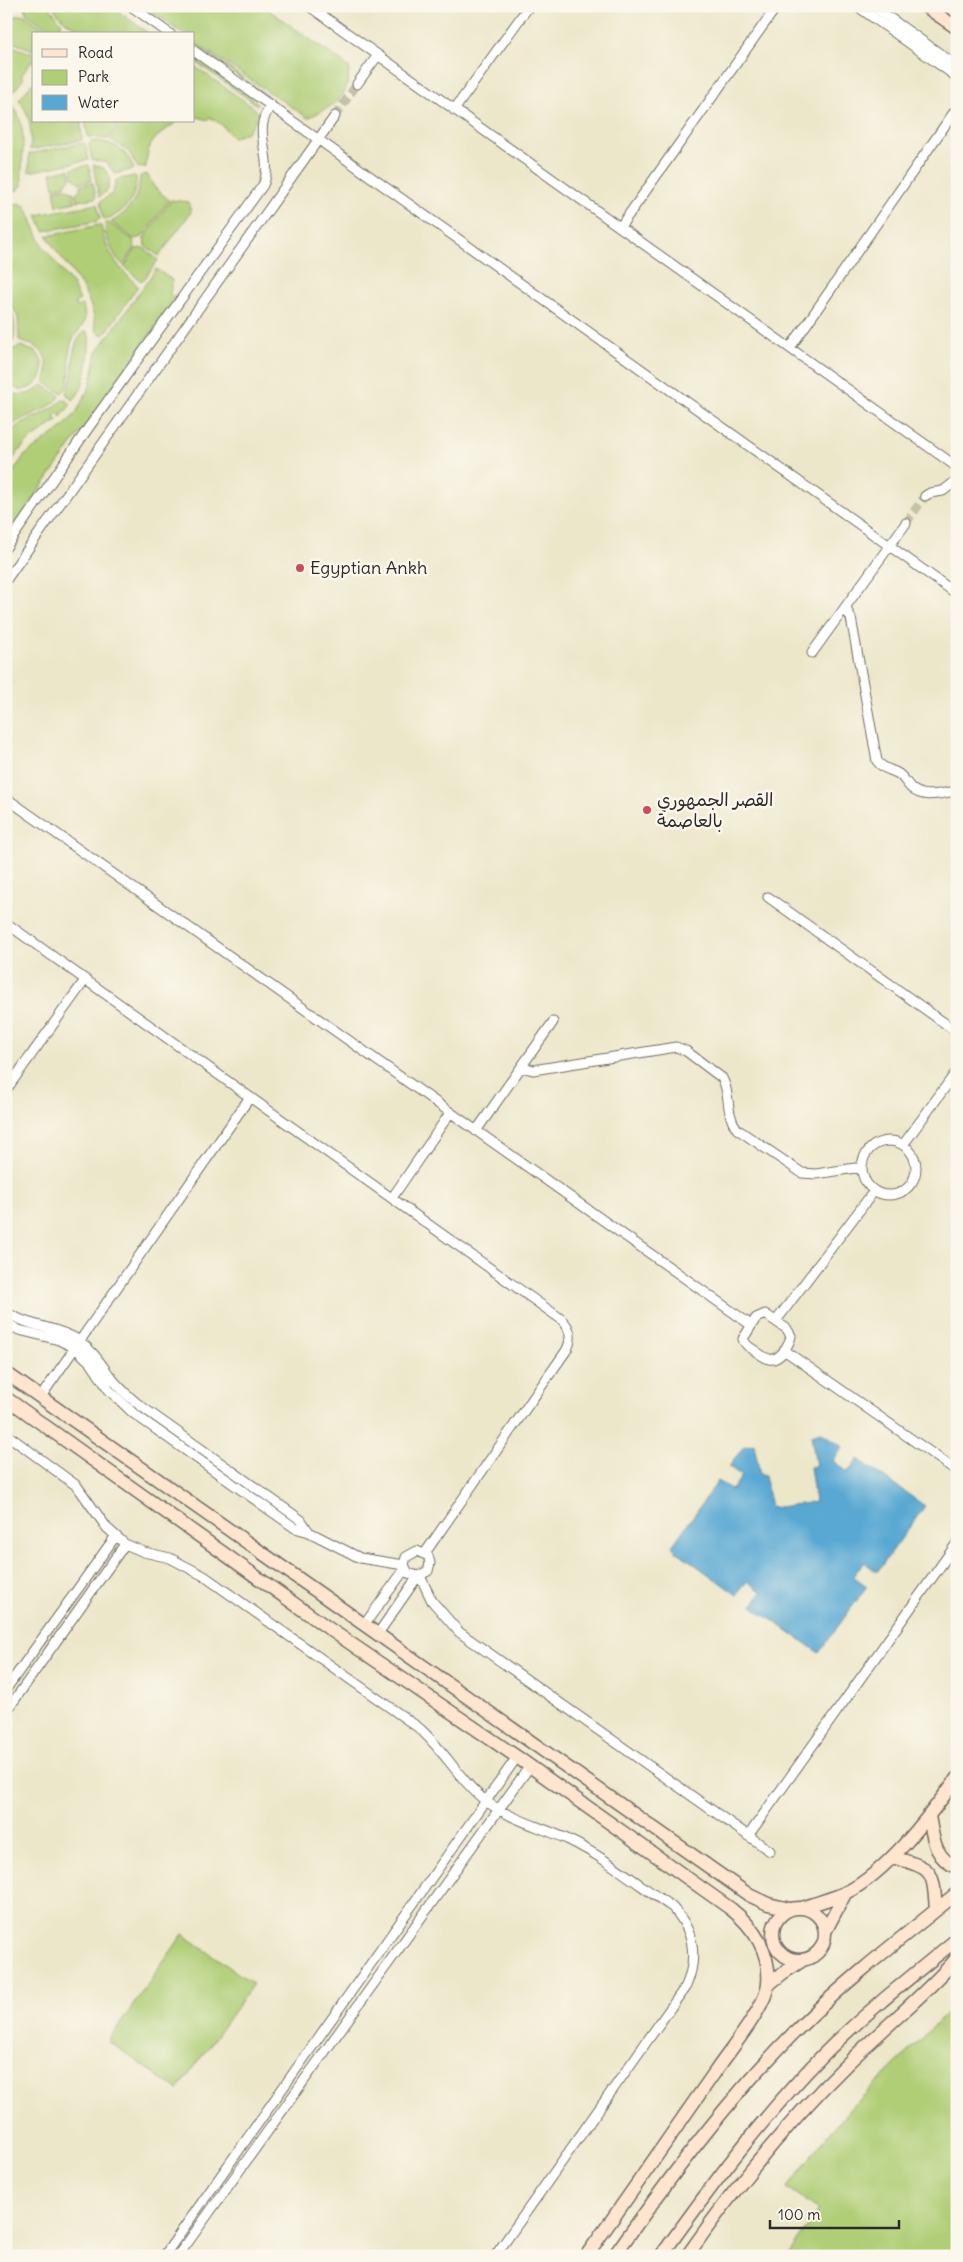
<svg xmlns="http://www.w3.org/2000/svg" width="963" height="2262" font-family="Delius,'Playpen Sans Arabic',sans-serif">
<rect width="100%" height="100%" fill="#fbf7ec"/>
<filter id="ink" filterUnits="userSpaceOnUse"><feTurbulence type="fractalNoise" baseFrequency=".02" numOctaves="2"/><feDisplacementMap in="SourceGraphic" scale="10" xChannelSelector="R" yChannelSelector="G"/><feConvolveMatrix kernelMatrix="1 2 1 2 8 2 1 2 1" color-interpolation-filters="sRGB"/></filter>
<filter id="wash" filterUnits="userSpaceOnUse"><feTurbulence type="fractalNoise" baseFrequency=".0096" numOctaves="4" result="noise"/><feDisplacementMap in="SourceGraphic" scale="20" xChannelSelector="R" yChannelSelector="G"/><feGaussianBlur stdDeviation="1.12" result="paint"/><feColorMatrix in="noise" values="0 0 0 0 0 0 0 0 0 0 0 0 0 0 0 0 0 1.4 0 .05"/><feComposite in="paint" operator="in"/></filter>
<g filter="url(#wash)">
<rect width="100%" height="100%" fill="#ede7ca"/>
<path fill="#afce76" stroke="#6d7c50" d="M25 6H49L62 24 55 34 26 13Z
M53 6H111L149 34C116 34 71 41 53 6Z
M144 6H263L349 67C349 101 335 104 308 118L194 42V34H183Z
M25 15 51 34H34V50L6 40V29L15 16Z
M194 43 269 97V98L194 45Z
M6 44 34 54V58L21 76 24 78 12 94 6 90Z
M194 58 258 103 257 105 194 61Z
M194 66 253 107 260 114 247 132 233 138 222 125 210 117 208 120 194 116Z
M32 83 34 85V121H81L82 140 30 150C32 132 31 115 19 100Z
M6 98C32 121 20 156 22 186L18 187V190L6 193Z
M85 121H120L108 139 88 137Z
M123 121H174L175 123C156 138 147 140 146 167L138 168 129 152 110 139Z
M98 141C116 143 128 152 134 169L115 174 107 163 92 160 89 144 91 142Z
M83 143 86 145 88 160 29 172V154Z
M89 165 92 181 80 183 73 178 71 169Z
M93 165 104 168 110 178 108 190 99 197Z
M69 169 71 178 66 182 65 186 54 188 51 173Z
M147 174 154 187 169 200 142 237 134 239 111 222C130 212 139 197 140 176Z
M134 176 136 177C137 197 125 214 105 219L103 218 100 202 113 193 116 180Z
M93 183 96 198 77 201 76 193 80 189 81 185Z
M66 188 74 193 75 202 57 206 54 190Z
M171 200 188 202 191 212 159 256 145 246 144 238Z
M21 203 22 206 25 205 42 245 72 284 80 300 75 303 77 307 82 305C92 329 73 328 70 348 67 361 75 386 61 393L44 382C50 369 48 353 34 346 29 343 24 344 19 340L18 317 6 295V206Z
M97 204 100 219 98 221 44 231 37 215Z
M106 223H109L133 240 135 248 123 265C114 257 102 234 106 223Z
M99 225 101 226C106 253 119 268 138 286L107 331 103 335 96 331C92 287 67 270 47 236Z
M144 248 158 260 145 278 141 281 124 267 136 249Z
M156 269 172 280 170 294 175 299 6 537V482L24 456 63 427 76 413 90 386 97 352Z
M6 301C14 314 17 327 13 342L6 348Z
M84 332H87L89 336C90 353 86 389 73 400L66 394C79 372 66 348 84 332Z
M21 346 36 352C50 367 42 388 21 390L6 384V352Z
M42 385 59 395V398C44 415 19 413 6 433V390C19 398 32 395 42 385Z
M62 400H65L71 404 61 417 58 413 54 417 57 421 26 443 6 467C6 459 5 450 6 442 12 418 45 419 62 400Z
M183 1934 253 1984 178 2090 108 2041Z
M957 2003V2256H787L819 2210 787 2188 826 2137 856 2103Z"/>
<path fill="#59a8d3" stroke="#426a7f" d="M821 1432 843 1447 833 1461 848 1472 858 1459 925 1506 877 1572 864 1562 853 1576 867 1586 819 1653 752 1606 762 1592 747 1581 737 1595 675 1550 672 1546 718 1481 732 1490 742 1476 729 1467 744 1446 754 1444 760 1475H765L771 1508 815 1502 810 1467 816 1466 811 1435Z"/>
</g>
<g filter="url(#ink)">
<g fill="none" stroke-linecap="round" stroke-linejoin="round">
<path stroke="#c6c1aa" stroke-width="9" stroke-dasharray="9 4.5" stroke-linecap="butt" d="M335 116 357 84
M906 523 925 496"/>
<g stroke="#6f6d63" stroke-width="11">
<path id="street" d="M131 6 170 34
M309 6 957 467
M857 6 957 77
M873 6 957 66
M194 51 957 594
M357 84 378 55
M454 110 529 6
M620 227 777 6
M790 348 957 108
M925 496 930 493 943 491 957 480
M6 547 89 427 263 185C275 157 250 133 271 105
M6 580 335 116
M845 607 851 618 877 761C883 769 889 769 897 773 903 776 906 783 911 788 924 800 941 793 957 791
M812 653 906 523
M6 798 751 1325
M768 897 957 1032
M6 923 561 1319C571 1328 573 1339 566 1351L425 1553
M521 1067 533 1070 676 1047 686 1051 722 1078C731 1093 725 1114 737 1129L802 1173 816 1174 862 1167
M6 1090 85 980
M476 1131 553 1022
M862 1168a27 27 0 1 1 54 0a27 27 0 1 1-54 0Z
M903 1145 957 1071
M392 1198 450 1113
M6 1312C28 1327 56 1326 78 1340 94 1351 102 1366 113 1380 121 1389 129 1397 138 1404L301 1520 309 1532
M765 1314 787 1329 791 1336C790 1342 787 1346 784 1351 773 1365 766 1359 754 1350 749 1347 745 1345 743 1339L756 1318Z
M776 1321 874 1191
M6 1323 19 1330 59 1340 75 1348 91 1363 109 1390 133 1413 295 1528 309 1532 360 1558 404 1565
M784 1350 957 1471
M40 1398 250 1097
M6 1434 77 1486 107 1528 125 1544 144 1552 170 1558 204 1576 419 1728C444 1750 460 1781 486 1801 511 1820 542 1827 569 1840 606 1858 639 1885 672 1907 694 1930 698 1957 686 1986L495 2256
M420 1576 432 1601 459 1632 770 1851
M364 1625 405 1569
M377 1635 418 1576 428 1571 430 1563 428 1556 417 1551 406 1557 404 1565 408 1573 418 1576
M6 1689 115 1537
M6 1712 125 1544
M748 1836 957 1543
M164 2256 517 1757
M178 2256 530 1766"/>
</g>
<g stroke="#6f6d63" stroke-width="15">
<path id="secondary" d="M925 6 957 28
M6 1373 749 1895 768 1904 790 1909
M6 1398 331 1630 517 1757 731 1909C754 1927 771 1953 768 1984 766 2007 729 2051 715 2072 672 2133 630 2195 586 2256
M929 1816C933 1837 934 1859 957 1867
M892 1857C933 1869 933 1868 936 1910
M773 1934a26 26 0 1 1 52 0a26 26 0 1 1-52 0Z
M802 1908C816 1903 831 1899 845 1893 886 1874 931 1814 957 1778
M826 1930 846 1892
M768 1985 783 1973 803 1960
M614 2256C673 2173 735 2089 809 2018 855 1973 907 1934 957 1893
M661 2256C712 2185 763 2116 824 2054 865 2013 912 1976 957 1939
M687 2256C735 2187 787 2123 847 2064 883 2028 924 1996 957 1958"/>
</g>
<use href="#street" stroke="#fff" stroke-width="9"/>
<use href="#secondary" stroke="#fde5d0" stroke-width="12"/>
</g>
</g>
<g fill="#d1495b" stroke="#fbf7ec" stroke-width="2">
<circle cx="300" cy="568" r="5"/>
<circle cx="647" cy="810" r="5"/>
</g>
<g text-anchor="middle" stroke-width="5" stroke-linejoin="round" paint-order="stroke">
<g font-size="18" fill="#2b2b2b" stroke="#fbf7ec" text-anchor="start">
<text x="310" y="574">Egyptian Ankh</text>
<text x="657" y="806">القصر الجمهوري<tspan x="657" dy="21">بالعاصمة</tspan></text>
</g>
</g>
<rect width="963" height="2262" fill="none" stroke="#fbf7ec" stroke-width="25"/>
<rect x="32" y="32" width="162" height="90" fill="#fbf7ec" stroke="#a8a59f"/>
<rect x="42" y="49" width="25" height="8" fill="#fde5d0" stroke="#a8a59f"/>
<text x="78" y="58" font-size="15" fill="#2b2b2b">Road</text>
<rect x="42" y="70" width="25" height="15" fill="#afce76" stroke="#a8a59f"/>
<text x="78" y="82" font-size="15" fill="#2b2b2b">Park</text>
<rect x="42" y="95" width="25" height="15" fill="#59a8d3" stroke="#a8a59f"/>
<text x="78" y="108" font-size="15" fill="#2b2b2b">Water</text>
<path d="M770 2220v8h129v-8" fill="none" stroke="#2b2b2b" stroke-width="2.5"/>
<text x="778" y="2220" font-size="15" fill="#2b2b2b" stroke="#fbf7ec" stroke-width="4" paint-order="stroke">100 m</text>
</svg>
